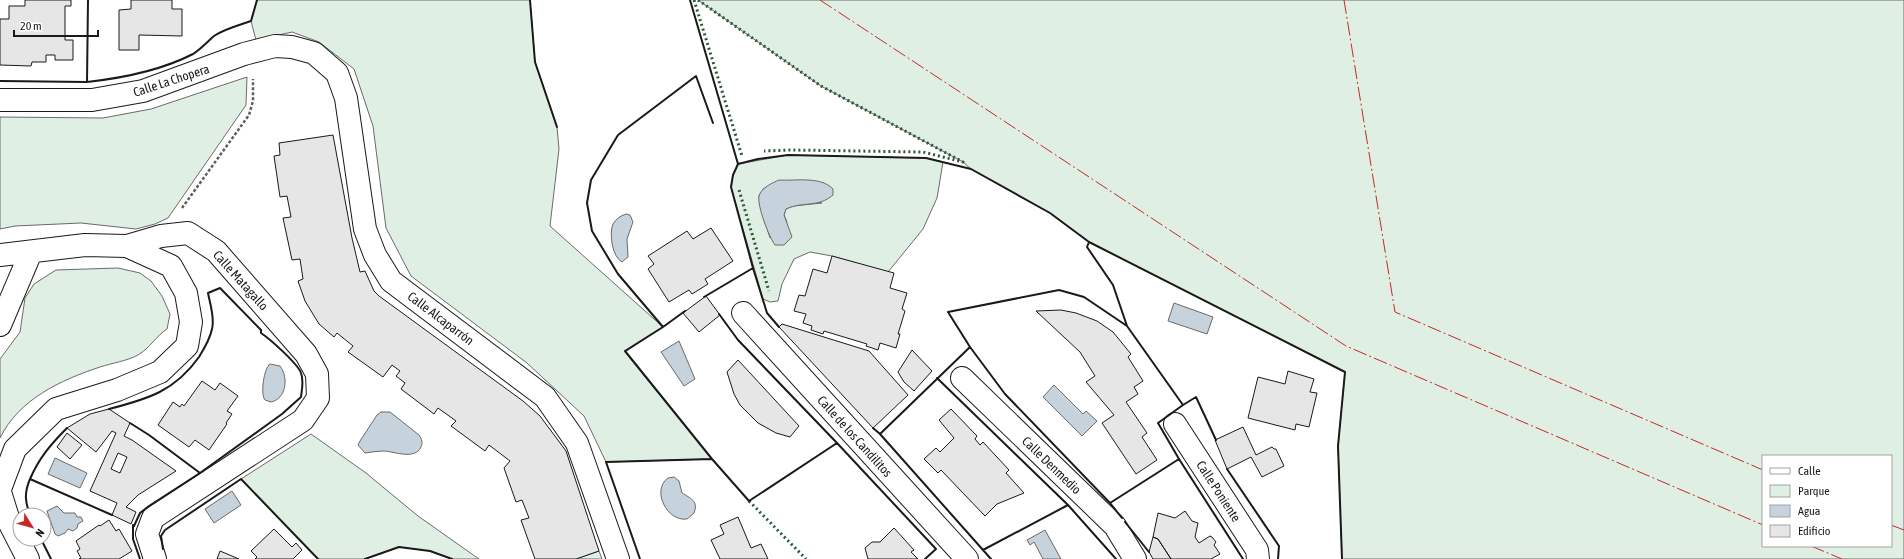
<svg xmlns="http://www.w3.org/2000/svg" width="1904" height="559" font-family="'Asap Condensed',sans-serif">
<rect width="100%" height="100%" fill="#fff"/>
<path fill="#e0efe3" stroke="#6a6a6a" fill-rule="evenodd" d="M257 0H530L535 62 557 127 559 149 550 226 663 327 625 352 712 459 606 462 584 416 527 363 411 276 386 228 373 126 354 69 319 42 292 32 256 40 251 21Z
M698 0H1904V559H1342L1338 446 1345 372 1089 242 1050 213 971 169 963 162 821 86ZM1763 456H1891V546H1763Z
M247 77 246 105 168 218 155 224 136 229 81 223 15 226 0 229V117L103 118 151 109Z
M788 155 926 158 943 162 937 198 923 229 888 272 832 256 810 252 794 259 782 284 778 301 770 302 763 299 731 187 733 175 738 164ZM764 188 822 203 793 206 786 209 784 215 787 222 770 238 760 205 759 196Z
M118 268 140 273 151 281 162 296 170 314 167 329C156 336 150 348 138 355 127 361 112 363 100 367 61 380 19 399 0 438V359L20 332 25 298 34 284 56 270Z
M311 434 366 473 418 516 479 559H452L430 551 399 547 365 559H318L241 479Z
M599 551 602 559H576Z"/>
<path fill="#c6d2dc" stroke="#6a6a6a" d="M779 180C795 181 821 176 833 189V195C818 208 803 201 786 209L784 215 792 237 784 245H775C769 237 757 206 759 196 761 188 772 183 779 180Z
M626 214 630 215 633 222 627 239 628 257 622 262C612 257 609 233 613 224 616 219 620 216 626 214Z
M1174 303 1213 317 1207 334 1168 321Z
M679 341 695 379 684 386 661 352Z
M270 364 280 366C289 378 286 399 271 402L265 400C260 394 264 368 270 364Z
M1054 385 1083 414 1086 411 1097 421 1082 436 1043 397Z
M381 412H390L419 435C422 439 423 443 421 447 415 460 395 452 385 451 378 451 372 452 365 453L358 445 360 441 377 415Z
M55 458 87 473 80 488 48 474Z
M674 477 679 481 682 493C690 498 699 501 694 513L687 519C667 522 651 490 668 478Z
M232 491 241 505 214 523 205 509Z
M57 506 64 513H75L77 517H81L83 521 78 524 77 528 73 531 68 529 65 533 58 536 55 534 47 511Z
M1045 530 1061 559H1043L1034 542 1030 545 1027 540Z"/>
<path fill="#e6e6e6" stroke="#1a1a1a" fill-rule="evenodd" d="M25 0H71V6H65V40H73V60H55V55H46V62H32L31 66 0 65V19H9V6H25Z
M131 0H172V9H182V36L139 35V50H119V10L131 9Z
M333 135 352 238 360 272 365 271 374 291 379 296 523 401 540 416 566 451 599 551 576 559H535L521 520 529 518 522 500 516 502 504 468 510 461 489 445 485 451 451 426 456 421 438 408 434 414 401 389 405 383 396 376 400 371 392 365 383 377 348 352 353 346 337 333 334 337 319 324 305 301 298 281 303 279 300 259 292 260 283 218 291 217 287 196 280 197 274 156 280 155 279 143Z
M711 228 733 261 705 279 708 284 692 294 689 290 669 302 648 269 654 264 648 256 687 231 693 239Z
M832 256 894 273 890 288 907 293 902 309 905 311 898 334H900L896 348 880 343 878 350 866 346 867 344 824 331 823 334 811 330 812 326 803 323 806 314 794 311 799 295 805 296 813 269 827 273Z
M706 296 720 315 699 332 683 313Z
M1061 310 1076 313 1097 321 1113 332 1131 354 1128 357 1143 381 1134 387 1138 394 1126 402 1147 433 1142 437 1157 460 1136 474 1102 423 1114 415 1086 382 1095 376 1080 352 1036 311Z
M782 324 869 351 908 395 873 428 779 327Z
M912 350 932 371 914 391 904 382 898 372Z
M738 360 799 426 790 437 776 433 758 423 740 405 734 394 727 372Z
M1288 371 1314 379 1310 392 1317 393 1309 427 1296 424 1295 430 1248 418 1258 377 1285 384Z
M202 381 215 390 220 383 238 396 227 411 232 414 226 423 227 424 209 450 195 440 189 447 158 425 173 402 180 407 182 404 184 406Z
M109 409 130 423 124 436 132 440 176 471 138 495 126 507 136 512 131 524 112 515 117 503 90 491 116 433 112 431 96 452 67 428 90 414ZM118 453 127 457 120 473 111 469Z
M951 409 977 436 975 439 980 445 983 442 1009 470 1006 473 1024 493 997 504 985 516 941 470 938 473 924 459 936 448 940 452 954 438 939 420Z
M1243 427 1256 455 1272 447 1274 449H1276L1284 466 1262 477 1251 457 1227 469 1215 440Z
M67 433 82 445 70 459 57 447Z
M1185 511 1192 521 1198 523 1195 537 1199 543 1210 536 1212 537 1216 542 1214 545 1220 554 1211 559H1171L1158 539 1153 537 1158 513 1175 518Z
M738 517 751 548 761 544 768 559H720L711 540 724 534 720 525Z
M109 520 116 531 119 529 132 551 119 559H79L81 558 77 551 80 549 76 541 99 525 100 526Z
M894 528 914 550 911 552 918 559H868L865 548 872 542H880Z
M274 529 292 547 296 543 302 550 293 559H255L257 557 251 551Z
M1153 537 1158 539 1171 559H1153L1149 552Z
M220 551 239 559H217Z"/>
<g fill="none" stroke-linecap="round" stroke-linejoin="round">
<g stroke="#1a1a1a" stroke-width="24">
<path id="minor" d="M0 100H92L143 91 244 54 275 46 292 47 314 53 337 73 346 98 365 229 375 255 391 281 545 397 577 443 618 559
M0 255 85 245 127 246 161 236 188 233 216 251 306 354 317 374 318 398 303 420 153 518 147 534 155 559
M743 313 967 559
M0 325 31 252
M962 378 1115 526 1135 559
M1175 424 1257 550 1258 559
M0 489 15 449 56 409 117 390 160 372 187 346 191 322 186 293 171 266 127 246
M0 492 10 524 28 559"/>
</g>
<path stroke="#5f5f5f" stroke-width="2.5" stroke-dasharray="3 2" stroke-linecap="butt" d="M182 208 249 115 253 101V79"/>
<use href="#minor" stroke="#fff" stroke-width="22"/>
<path stroke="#2b5a34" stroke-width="3" stroke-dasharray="2 3" stroke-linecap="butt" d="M694 0 742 156
M698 0 821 86 963 162 923 152 791 150 764 151
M739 190 769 291
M749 501 806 559"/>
<path stroke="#1a1a1a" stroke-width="2" d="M88 0 87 82C123 78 160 71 193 54 201 49 207 42 214 36 224 29 240 25 251 21L257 0
M530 0 535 62 557 127
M690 0 738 164 733 175 731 187 753 268 704 297
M0 81 87 82
M738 164 758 159 788 155 926 158 971 169 1050 213 1089 242 1087 247 1113 285 1127 326 1084 297 1059 290 948 312 970 347 880 434 873 428
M1089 242 1345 372 1338 446 1342 559
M753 268 767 313 779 327
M685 311 663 327 618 274 592 231 587 203 591 180 618 135 696 76 713 123
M1127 326 1183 405 1196 397 1216 440
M663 327 625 351 712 459 749 501 837 443 738 340 719 314
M970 347 1005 394 1110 503 1179 459 1158 423 1183 405
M109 409C148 399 175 391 199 357 204 349 210 339 212 329 215 318 210 304 208 293L220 288 261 330V333C270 339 298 364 301 373 304 381 302 389 301 397L282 414 200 473
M130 423 149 435 200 473 149 506 140 513 134 526
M880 434 983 550 1068 505 937 378
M837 443 936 549 925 559
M1179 459 1243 559
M1227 469 1279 546 1278 559
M30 479C39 458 51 444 67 428
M1110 503 1122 518
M1068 505 1116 559
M30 515C25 502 24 493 30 479L112 515
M1125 522 1149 552
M133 525V539L140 559
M41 539 51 559
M163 549 161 536 165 530 241 479 318 559
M983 550 991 559
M365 559 399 547 430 551 452 559
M640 559 606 462 712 459"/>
<path stroke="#c62828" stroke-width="1" stroke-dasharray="14 3 2 3" stroke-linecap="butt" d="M820 0 1346 346 1763 525
M1344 0 1395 312 1763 470
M1891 525 1904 530
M1811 546 1842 559"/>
</g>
<g text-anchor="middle" stroke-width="3" stroke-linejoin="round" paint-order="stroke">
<g font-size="13" fill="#1a1a1a" stroke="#fff">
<text transform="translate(171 80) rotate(-18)" y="5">Calle La Chopera</text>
<text transform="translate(241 280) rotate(48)" y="5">Calle Matagallo</text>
<text transform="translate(441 318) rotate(37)" y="5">Calle Alcaparrón</text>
<text transform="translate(855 436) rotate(48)" y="5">Calle de los Candilitos</text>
<text transform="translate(1052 465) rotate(44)" y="5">Calle Denmedio</text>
<text transform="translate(1219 491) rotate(57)" y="5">Calle Poniente</text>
</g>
</g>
<rect x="1762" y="455" width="130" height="92" fill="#ffffff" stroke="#a3a3a3"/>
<rect x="1770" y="468" width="20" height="6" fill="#ffffff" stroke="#a3a3a3"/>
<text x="1798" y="475" font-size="12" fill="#1a1a1a">Calle</text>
<rect x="1770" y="485" width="20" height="12" fill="#e0efe3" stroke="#a3a3a3"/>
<text x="1798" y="495" font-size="12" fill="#1a1a1a">Parque</text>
<rect x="1770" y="505" width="20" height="12" fill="#c6d2dc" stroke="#a3a3a3"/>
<text x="1798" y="515" font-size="12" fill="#1a1a1a">Agua</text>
<rect x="1770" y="525" width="20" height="12" fill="#e6e6e6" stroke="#a3a3a3"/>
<text x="1798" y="535" font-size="12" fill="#1a1a1a">Edificio</text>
<g transform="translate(32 527) rotate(127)"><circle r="19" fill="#ffffff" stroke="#a3a3a3"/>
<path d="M0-3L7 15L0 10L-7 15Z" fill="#c62828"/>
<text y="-6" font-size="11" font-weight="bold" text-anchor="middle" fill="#1a1a1a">N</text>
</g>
<path d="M14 30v6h84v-6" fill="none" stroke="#1a1a1a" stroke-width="2"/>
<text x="20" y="30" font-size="12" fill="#1a1a1a" stroke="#ffffff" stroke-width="3" paint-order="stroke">20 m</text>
</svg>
